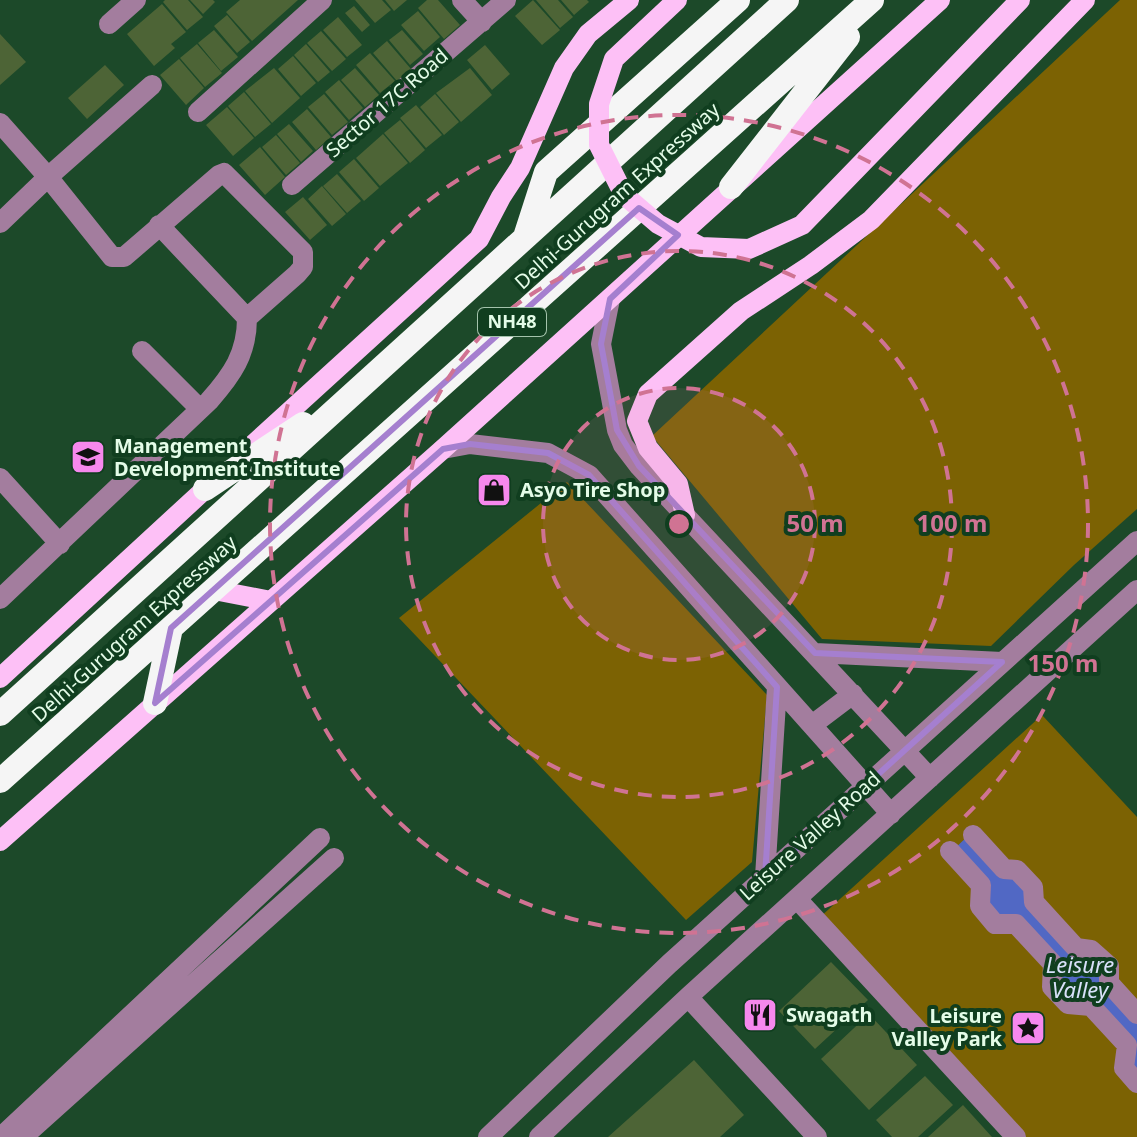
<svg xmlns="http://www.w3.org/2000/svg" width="1137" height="1137" font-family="'Noto Sans',sans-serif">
<rect width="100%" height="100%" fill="#1c4929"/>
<path fill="#7c6203" d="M1120 0H1137V509L1074 565 991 646 822 639 652 436Z
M567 482 767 695 752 862 686 920 399 618Z
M1042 715 1137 817V1137H1019L818 919Z"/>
<path fill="#5168c4" d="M970 834 1091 950 1137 1014V1083L1127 1045 1091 1006 1068 1004 1053 964 1016 924H995L952 851Z"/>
<path fill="#4d6436" d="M165 0H188L203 17 187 30 163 2Z
M190 0H213L215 2 203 14Z
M240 0H298L252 41 226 12Z
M355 0H382L391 10 375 23Z
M385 0H407L394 11Z
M427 0H438L460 25 444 39 418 8Z
M533 0 560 30 542 45 515 16Z
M536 0H558L573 17 560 28Z
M561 0H587L589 2 574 15Z
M162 4 186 32 171 44 175 48 154 66 127 34Z
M354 6 370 25 362 32 345 13Z
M418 11 440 37 424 51 401 25Z
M227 15 250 42 237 53 214 26Z
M338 17 362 45 347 57 323 30Z
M214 30 238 57 221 71 198 43Z
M402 30 423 54 410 65 389 40Z
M321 31 346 59 332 71 307 43Z
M0 34 26 62 0 85Z
M387 41 411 69 397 81 373 53Z
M197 44 222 73 205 87 180 58Z
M306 44 330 72 318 82 294 55Z
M485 45 510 74 492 90 467 60Z
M370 53 395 81 380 93 356 65Z
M293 56 316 83 301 96 278 69Z
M179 59 204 88 186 105 160 75Z
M105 65 124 85 87 119 68 98Z
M274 68 300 98 272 123 245 91Z
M355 68 379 95 365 107 341 80Z
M470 68 492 95 461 122 436 93Z
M339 80 363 108 349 120 325 92Z
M244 92 271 124 255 137 228 106Z
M324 94 348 122 332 135 308 107Z
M435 94 459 122 444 135 420 107Z
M416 105 442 135 426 148 400 118Z
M227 107 254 138 233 156 206 125Z
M307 109 331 137 316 150 292 122Z
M400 120 425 150 410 163 384 133Z
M289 124 313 151 301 162 277 134Z
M383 134 408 163 380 186 356 158Z
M276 135 300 163 286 175 262 147Z
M260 147 285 177 265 195 239 165Z
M354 159 379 188 364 201 339 172Z
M337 174 361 201 347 213 323 186Z
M322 186 346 214 332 226 308 199Z
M303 197 327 225 310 240 285 212Z
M831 962 868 1000 815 1049 779 1011Z
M869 1014 917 1065 869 1110 821 1059Z
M694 1060 744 1115 720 1137H608Z
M925 1076 953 1105 918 1137H892L876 1120Z
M963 1105 992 1137H928Z"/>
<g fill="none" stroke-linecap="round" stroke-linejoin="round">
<path stroke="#a37d9e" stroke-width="20" d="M462 0 482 22
M109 24 136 0
M198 112 322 0
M0 123 48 177 112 257H124L219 175 224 173 303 252V267L297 274 247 318 159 225
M292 185 506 0
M0 223 48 177 152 85
M610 299 601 344 617 430 623 445 639 466 930 778
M142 351 200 409
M443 449 470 444 548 453 589 475 891 814
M0 478 60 544
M0 599 209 401C232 375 247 354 247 318
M815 653 1002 662
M812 725 853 694
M973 835 1004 869 1017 870 1033 887 1034 902 1076 948 1091 950 1109 966V983L1137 1014
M950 851 981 885 980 906 995 924H1016L1053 964 1052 987 1068 1004 1091 1006 1127 1045 1124 1068 1137 1083
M765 877 777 687
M797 899 1016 1137
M688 997 817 1137
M1 1137 320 838
M23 1137 334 858
M488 1137 669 964 1137 541
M539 1137 688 997 1137 590"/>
<path stroke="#fdc0f6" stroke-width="20" d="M244 453 479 239 501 197 520 168 564 68 588 34 629 0
M685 515 678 484 648 448 637 421 648 394 741 311 811 265 871 220 1085 0
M214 590 271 601
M0 678 215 480
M0 841 443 449 940 0"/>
<path stroke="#f5f5f5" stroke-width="24" d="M731 187 848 37
M525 237 546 172 738 0
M205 489 303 424
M155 703 171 628
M0 714 787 0
M0 781 872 0"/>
<path stroke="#fdc0f6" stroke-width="20" d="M677 0 614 59 599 104V145L624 195 658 224 701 247 749 249 802 225 1020 0"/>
</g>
<path fill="none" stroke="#a57fcf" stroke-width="6" stroke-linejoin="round" d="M639 208 678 235 610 299 601 344 617 430 639 466 815 653 1002 662 765 877 777 687 589 475 548 453 470 444 443 449 155 703 171 628Z"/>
<circle cx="679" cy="524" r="136" fill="#d07393" fill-opacity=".12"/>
<g fill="none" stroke="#d07393" stroke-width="4" stroke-dasharray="14 10">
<circle cx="679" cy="524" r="136"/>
<circle cx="679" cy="524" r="273"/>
<circle cx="679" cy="524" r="409"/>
</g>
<defs>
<g id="university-square" transform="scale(1.8)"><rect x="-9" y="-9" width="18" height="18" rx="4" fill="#f688ed" stroke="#103e1f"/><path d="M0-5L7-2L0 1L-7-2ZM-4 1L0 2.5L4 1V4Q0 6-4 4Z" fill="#111"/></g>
<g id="shop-square" transform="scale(1.8)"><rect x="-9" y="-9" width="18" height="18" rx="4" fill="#f688ed" stroke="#103e1f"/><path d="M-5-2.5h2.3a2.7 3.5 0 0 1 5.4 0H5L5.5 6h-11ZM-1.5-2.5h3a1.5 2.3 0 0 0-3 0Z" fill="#111"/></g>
<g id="restaurant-square" transform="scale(1.8)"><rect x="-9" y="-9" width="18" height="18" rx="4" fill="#f688ed" stroke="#103e1f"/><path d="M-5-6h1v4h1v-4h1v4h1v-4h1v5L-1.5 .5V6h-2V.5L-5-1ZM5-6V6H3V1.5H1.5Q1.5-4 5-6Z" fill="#111"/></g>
<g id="sight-square" transform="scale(1.8)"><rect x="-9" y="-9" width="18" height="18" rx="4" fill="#f688ed" stroke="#103e1f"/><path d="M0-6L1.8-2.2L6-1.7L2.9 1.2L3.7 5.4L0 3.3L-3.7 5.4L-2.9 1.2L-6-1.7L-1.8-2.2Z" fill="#111"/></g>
</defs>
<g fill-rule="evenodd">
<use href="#university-square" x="88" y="457"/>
<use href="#shop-square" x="494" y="490"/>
<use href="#restaurant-square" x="760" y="1015"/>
<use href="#sight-square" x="1028" y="1028"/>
</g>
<g text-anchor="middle" stroke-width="8" stroke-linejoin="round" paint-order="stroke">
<rect fill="#103e1f" stroke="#a4c3ac" stroke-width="2" x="478" y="308" width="68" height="28" rx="6"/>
<g font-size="18" font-weight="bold" fill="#e4fce8">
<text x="512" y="328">NH48</text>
</g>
<g font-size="20" fill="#e4fce8" stroke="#103e1f">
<text transform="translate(387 103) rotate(-41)" y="7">Sector 17C Road</text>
<text transform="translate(617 196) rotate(-42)" y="7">Delhi-Gurugram Expressway</text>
<text transform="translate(134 629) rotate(-42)" y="7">Delhi-Gurugram Expressway</text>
<text transform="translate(810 836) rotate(-42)" y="7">Leisure Valley Road</text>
</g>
<g font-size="20" font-weight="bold" fill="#e4fce8" stroke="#103e1f" text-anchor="start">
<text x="114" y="453">Management<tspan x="114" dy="23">Development Institute</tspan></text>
<text x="520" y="497">Asyo Tire Shop</text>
<text x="786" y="1022">Swagath</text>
<text x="1002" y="1023" text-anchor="end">Leisure<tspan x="1002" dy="23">Valley Park</tspan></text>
</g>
<g font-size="22" font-style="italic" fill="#d9e1fa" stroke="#103e1f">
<text x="1080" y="973">Leisure<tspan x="1080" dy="25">Valley</tspan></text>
</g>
</g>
<circle cx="679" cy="524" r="12" fill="#d07393" stroke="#103e1f" stroke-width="4"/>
<g font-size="24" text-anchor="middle" font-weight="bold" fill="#d07393" stroke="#103e1f" stroke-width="8" stroke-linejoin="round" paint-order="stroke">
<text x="815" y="532">50 m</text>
<text x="952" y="532">100 m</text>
<text x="1063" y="672">150 m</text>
</g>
</svg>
